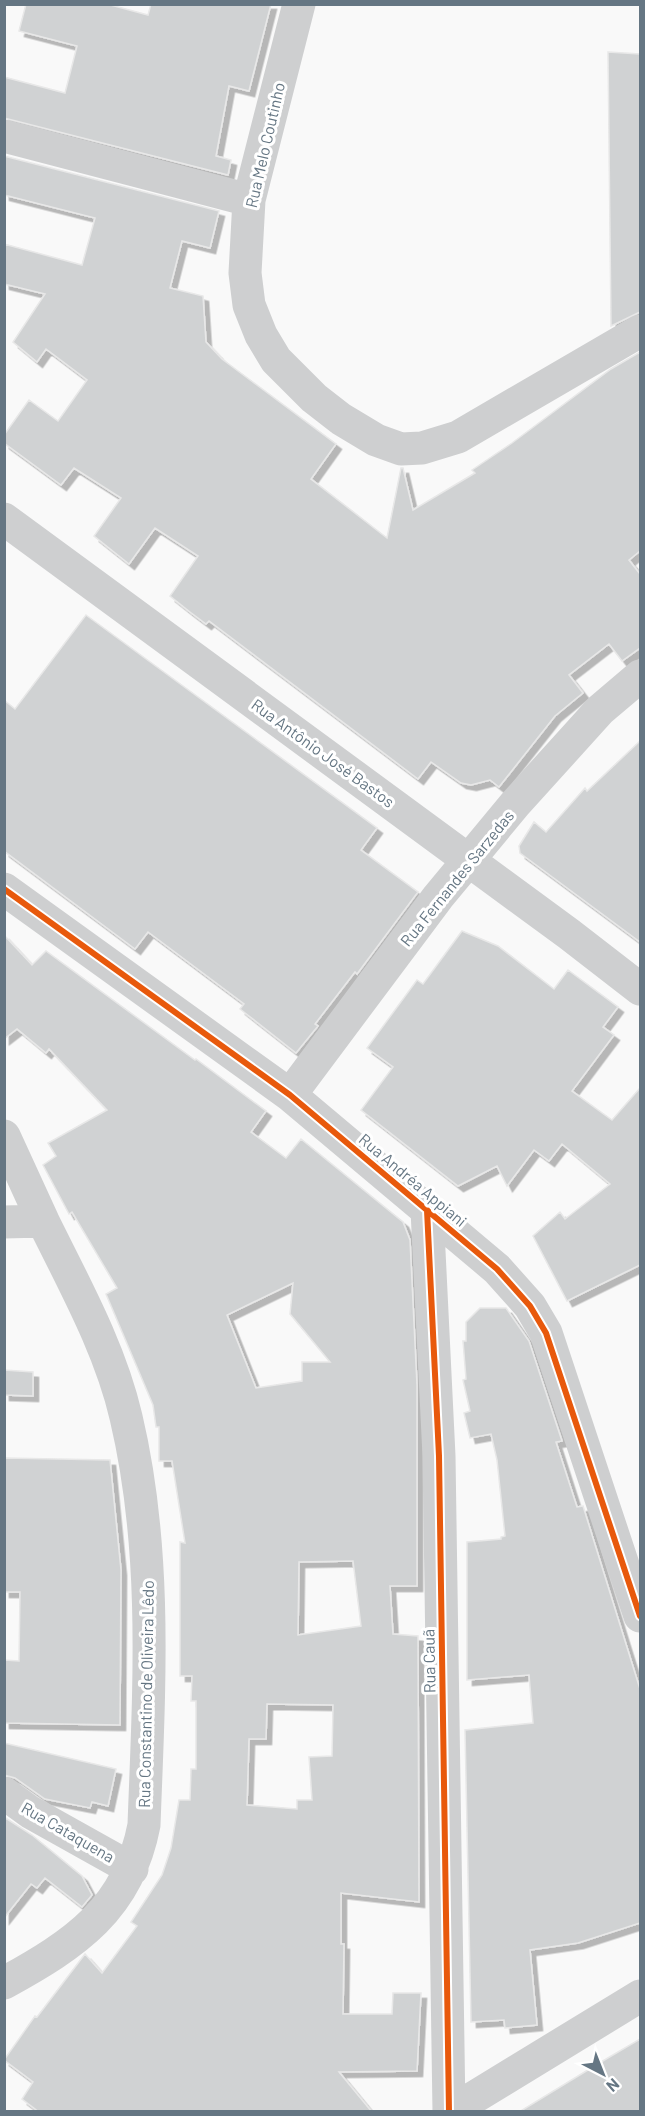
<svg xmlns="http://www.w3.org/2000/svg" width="645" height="2116" font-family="Barlow,sans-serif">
<defs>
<filter id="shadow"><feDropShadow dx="5.5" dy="5.5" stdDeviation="0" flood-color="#0004"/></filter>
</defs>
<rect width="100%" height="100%" fill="#f9f9f9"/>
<path fill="#d0d2d3" stroke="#e8e8e8" stroke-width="1.5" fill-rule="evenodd" filter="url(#shadow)" d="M26 4H107L148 15 151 4H271L249 91 229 86 216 156 231 160 228 175 4 118V77L65 93 77 46 19 31Z
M608 52 640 54V312L611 326Z
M4 156 219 211 210 248 182 241 170 288 203 296 206 342 222 359 336 444 311 479 387 538 401 468H403L413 510 475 473 472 470 512 443 611 369 640 352V551L629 560 640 574V648L622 661 609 644 569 675 583 693 555 716 499 787 490 780 471 785 461 783 431 762 418 779 209 621 206 624 190 612 170 596 198 556 155 528 129 564 94 536 121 498 74 468 61 485 4 443V435L29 400 58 421 87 380 46 349 37 362 13 342 45 294 4 284V244L82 265 95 218 4 195Z
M86 615 377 828 361 850 418 892 357 974 355 972 315 1024 318 1026 296 1053 240 1009 244 1004 148 932 135 949 4 851V700L15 709Z
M640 741V942L528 859 520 853 519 846 534 822 546 832 585 788 587 791Z
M462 931 498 946 554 989 568 970 618 1007 603 1027 614 1035 572 1091 612 1120 640 1088V1265L567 1301 533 1236 560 1212 565 1219 610 1184 562 1144 549 1161 534 1150 507 1186 497 1166 458 1186 361 1110 393 1067 367 1048 417 980 423 984Z
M4 935 32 965 46 951 195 1060 196 1059 266 1111 251 1132 286 1158 301 1139 403 1222 410 1240 417 1385V1586H390L393 1634 418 1636 419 1902 341 1893V1944H344L343 2014H392L393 1993H421L417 2071 339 2072 372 2112H39L22 2099 33 2082 4 2060 35 2016 37 2017 85 1954 102 1973 137 1926 131 1922 162 1875 171 1848 179 1800H190L191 1769H196V1701H191L192 1676H180V1542L185 1543 172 1461H159V1427H156L153 1405 106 1294 117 1288 72 1212 69 1214 43 1165 56 1156 48 1143 107 1110 49 1049 46 1053 17 1029 4 1039ZM293 1283 290 1314 330 1362H302V1381L256 1388 227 1315ZM353 1561 361 1626 298 1635 299 1562ZM267 1704 333 1705 332 1756 309 1757 312 1800H297V1809L247 1805 249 1739H266Z
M480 1308H506L529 1341 562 1441 556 1442 577 1507 583 1506 640 1689V1923L578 1943 530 1950 537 2025 505 2028 504 2020 471 2022 465 1730 533 1723 529 1675 467 1680V1542L501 1539V1537L505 1536 497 1460 491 1434 470 1438 464 1413 470 1411 463 1380 466 1379 463 1341H466V1322Z
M4 1370 33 1372V1396L4 1395Z
M4 1458 110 1460 121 1570 120 1725 4 1723V1660L19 1661 20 1592H4Z
M4 1743 116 1769 108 1806 92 1802 90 1808 45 1799 15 1778 4 1775Z
M4 1817 32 1835 82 1876 92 1895 82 1907 45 1878 37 1888 31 1884 4 1918Z
M640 2039V2112H519L601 2062Z"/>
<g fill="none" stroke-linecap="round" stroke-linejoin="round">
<path stroke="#cecfd0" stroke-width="33" d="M299 4 249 200 245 273 249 305 261 335 276 360 314 398 341 419 376 440 401 449 422 448 458 437 640 331
M4 136 249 200
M4 519 569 934 640 989
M4 889 290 1095 497 1269 530 1306 546 1333 640 1616
M290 1095 438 897 515 804 600 710 640 676
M4 1136 43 1221
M427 1210 439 1456 449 2112
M4 1222 43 1221C74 1284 110 1348 126 1417 158 1552 149 1689 144 1825 128 1909 75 1944 4 1983
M4 1793 30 1812 132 1869
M450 2112 640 1996"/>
<g stroke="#fff" stroke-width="10">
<path id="cycleway" d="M4 889 290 1095 497 1269 530 1306 546 1333 640 1616
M427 1210 439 1456 449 2112"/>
</g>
<use href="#cycleway" stroke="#e8590c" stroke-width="6"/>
</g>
<g text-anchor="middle" stroke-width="6" stroke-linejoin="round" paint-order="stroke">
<g font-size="16" fill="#657683" stroke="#fff">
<text transform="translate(265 145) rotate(-77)" y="6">Rua Melo Coutinho</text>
<text transform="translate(323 753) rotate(36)" y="6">Rua Antônio José Bastos</text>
<text transform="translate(457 878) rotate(-51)" y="6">Rua Fernandes Sarzedas</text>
<text transform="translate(413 1180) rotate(40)" y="6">Rua Andréa Appiani</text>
<text transform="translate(429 1661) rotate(-91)" y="6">Rua Cauã</text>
<text transform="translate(146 1694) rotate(-89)" y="6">Rua Constantino de Oliveira Lêdo</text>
<text transform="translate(68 1832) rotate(30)" y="6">Rua Cataquena</text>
</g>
</g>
<rect width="645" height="2116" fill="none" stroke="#657683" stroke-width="12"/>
<g transform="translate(603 2074) rotate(138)" stroke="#ffffff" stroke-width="4.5" paint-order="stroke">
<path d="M0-4.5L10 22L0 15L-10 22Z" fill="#657683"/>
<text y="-9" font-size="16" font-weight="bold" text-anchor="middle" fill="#657683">N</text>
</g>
</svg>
